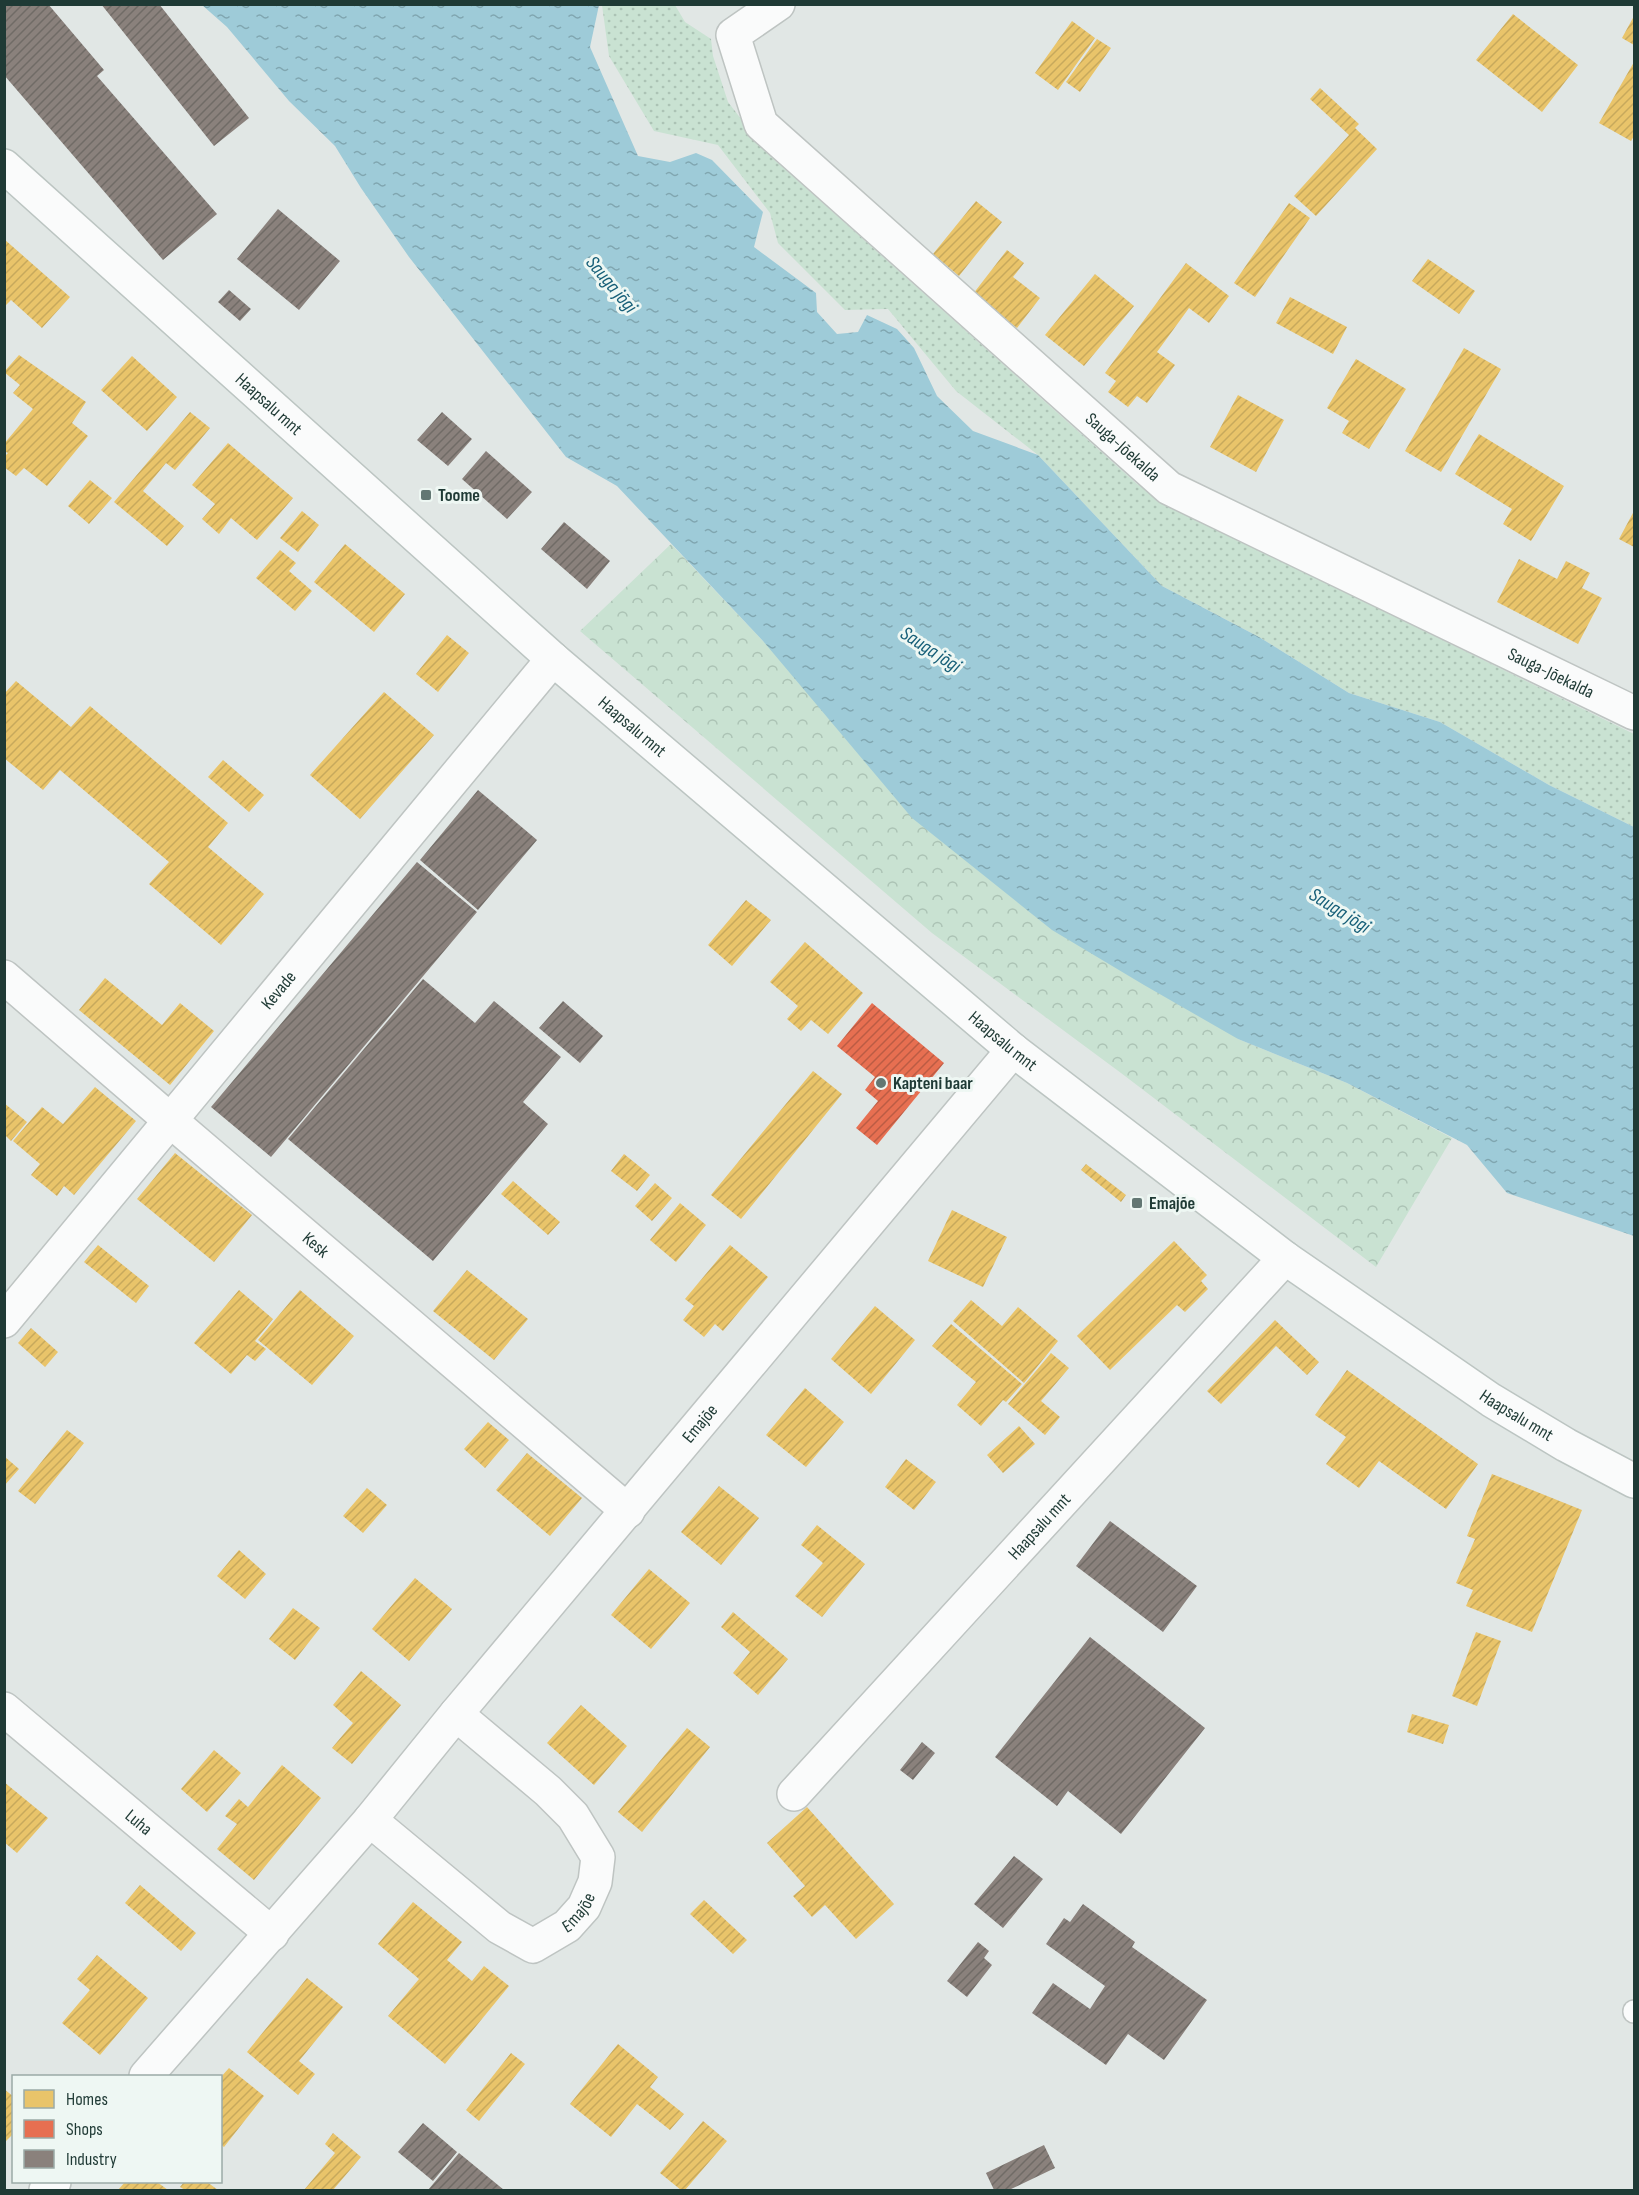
<svg xmlns="http://www.w3.org/2000/svg" width="1639" height="2195" font-family="'Sofia Sans Condensed',sans-serif">
<defs>
<pattern id="grass-dots" width="8" height="8" patternUnits="userSpaceOnUse" patternTransform="scale(1.5)"><rect width="8" height="8" fill="#c9e2d2"/><path d="M2 2h.1M6 6h.1" fill="none" stroke="#acc3b5" stroke-width="1.8" stroke-linecap="round"/></pattern>
<pattern id="park-crowns" width="20" height="18" patternUnits="userSpaceOnUse" patternTransform="scale(1.5)"><rect width="20" height="18" fill="#c9e2d2"/><path d="M2 6a3 3 0 1 1 6 0M12 15a3 3 0 1 1 6 0" fill="none" stroke="#acc3b5"/></pattern>
<pattern id="water-ripples" width="26" height="14" patternUnits="userSpaceOnUse" patternTransform="scale(1.5)"><rect width="26" height="14" fill="#9ecbd8"/><path d="M2 4q2-2 4 0t4 0M15 11q2-2 4 0t4 0" fill="none" stroke="#80a6b0"/></pattern>
<pattern id="homes-hatch" width="6" height="6" patternUnits="userSpaceOnUse" patternTransform="scale(1.5)"><rect width="6" height="6" fill="#e9c46a"/><path d="M-1 1l2-2M0 6l6-6M5 7l2-2" fill="none" stroke="#c7a95c"/></pattern>
<pattern id="shops-hatch" width="6" height="6" patternUnits="userSpaceOnUse" patternTransform="scale(1.5)"><rect width="6" height="6" fill="#e76f51"/><path d="M-1 1l2-2M0 6l6-6M5 7l2-2" fill="none" stroke="#bb5c44"/></pattern>
<pattern id="industry-hatch" width="6" height="6" patternUnits="userSpaceOnUse" patternTransform="scale(1.5)"><rect width="6" height="6" fill="#8a817c"/><path d="M-1 1l2-2M0 6l6-6M5 7l2-2" fill="none" stroke="#706b66"/></pattern>
</defs>
<rect width="100%" height="100%" fill="#e1e7e5"/>
<path fill="url(#grass-dots)" d="M602 5H675L685 22 711 39 713 56 728 102 768 154 1137 484 1180 511 1634 734V827L1549 785 1440 722 1349 693 1259 637 1162 586 1038 455 956 391 888 309 845 310 778 243 770 213 718 145 654 131 609 56Z"/>
<path fill="url(#park-crowns)" d="M671 544 763 641 1238 1039 1347 1083 1452 1138 1376 1267 1121 1073 932 933 580 631Z"/>
<path fill="url(#water-ripples)" d="M202 5H599L590 47 638 156 670 162 696 153 712 160 763 212 754 247 816 293 817 312 837 334 858 332 867 315 897 329 914 348 937 396 973 431 1038 455 1162 586 1259 637 1349 693 1440 722 1549 785 1634 827V1236L1507 1193 1467 1145 1347 1083 1238 1039 1144 985 1052 930 912 818 763 641 617 486 566 457 409 257 361 188 335 146 289 101 227 27Z"/>
<path fill="url(#homes-hatch)" d="M1513 14 1578 65 1542 112 1476 60Z
M1634 16V45L1622 38Z
M1072 21 1095 38 1058 90 1035 73Z
M1097 39 1111 48 1080 92 1066 82Z
M1634 62V136L1631 141 1599 123Z
M1320 88 1359 124 1355 128 1377 149 1316 216 1294 196 1349 135 1310 99Z
M976 201 1002 222 959 276 933 254Z
M1289 203 1310 218 1255 297 1234 283Z
M4 239 70 297 42 328 11 300 4 307Z
M1007 250 1024 263 1013 277 1040 298 1017 328 973 294Z
M1428 259 1475 291 1459 314 1412 281Z
M1186 263 1229 296 1209 323 1189 308 1157 352 1175 365 1147 403 1137 396 1128 407 1108 392 1116 381 1105 373Z
M1095 274 1134 306 1084 366 1045 335Z
M1290 297 1347 327 1333 354 1276 323Z
M1464 348 1501 369 1441 472 1405 451Z
M19 355 86 402 72 423 88 436 47 486 24 468 16 476 4 467V457L8 453 4 451V444L33 409 13 393 20 385 4 372Z
M132 356 177 397 147 431 101 390Z
M1356 359 1406 389 1369 449 1342 433 1349 421 1327 408Z
M1238 395 1284 420 1256 472 1210 447Z
M190 412 210 428 175 470 166 463 143 491 184 526 167 546 114 502Z
M1479 434 1564 486 1531 541 1503 524 1512 509 1455 474Z
M228 443 293 498 257 540 231 518 219 534 202 519 215 504 192 485Z
M90 480 112 498 89 524 68 506Z
M302 511 319 525 298 552 280 538Z
M1634 511V547L1619 539Z
M345 544 405 594 374 632 314 582Z
M280 550 296 563 289 571 312 591 295 611 256 578Z
M1519 559 1557 579 1566 561 1590 573 1582 588 1602 598 1578 644 1497 602Z
M447 635 469 653 438 692 416 674Z
M16 681 71 727 90 706 228 823 208 847 264 894 221 945 149 884 169 862 60 770 43 790 4 758V694Z
M384 692 434 735 360 819 310 775Z
M223 760 264 795 249 812 208 777Z
M746 900 771 920 732 966 708 945Z
M805 942 863 993 828 1034 811 1020 801 1031 787 1019 798 1006 770 982Z
M105 978 162 1025 180 1003 214 1031 170 1085 79 1010Z
M813 1071 842 1094 741 1219 711 1195Z
M95 1087 136 1121 74 1195 64 1186 57 1196 31 1175 40 1164 13 1141 42 1107 63 1124Z
M4 1103 27 1122 11 1141 6 1136 4 1138Z
M175 1153 252 1215 214 1262 137 1199Z
M624 1154 650 1175 637 1191 611 1171Z
M1086 1164 1126 1195 1121 1202 1081 1170Z
M513 1181 560 1222 548 1235 501 1194Z
M655 1183 672 1198 652 1221 635 1206Z
M680 1203 706 1225 676 1262 650 1240Z
M952 1210 1007 1237 983 1287 928 1261Z
M1174 1241 1207 1275 1201 1281 1208 1289 1185 1312 1177 1305 1110 1370 1077 1336Z
M98 1245 149 1286 136 1303 84 1262Z
M730 1245 768 1277 723 1331 715 1324 704 1337 683 1320 694 1306 685 1299Z
M467 1270 528 1319 494 1360 433 1311Z
M239 1290 273 1319 255 1341 266 1349 255 1361 247 1355 231 1374 194 1343Z
M300 1290 354 1336 312 1385 258 1340Z
M971 1300 1002 1326 1018 1307 1058 1341 1024 1383 953 1321Z
M875 1306 915 1340 871 1394 831 1359Z
M1275 1320 1319 1362 1307 1375 1276 1346 1221 1404 1207 1391Z
M951 1324 1022 1384 1006 1402 1003 1400 981 1426 957 1405 976 1382 932 1346Z
M31 1328 58 1352 45 1367 18 1343Z
M1051 1353 1069 1368 1041 1401 1060 1417 1045 1435 1008 1404Z
M1347 1370 1478 1464 1446 1509 1379 1461 1359 1488 1326 1464 1346 1437 1315 1415Z
M805 1388 844 1422 806 1467 766 1435Z
M488 1422 509 1440 485 1468 464 1449Z
M1019 1426 1035 1444 1003 1473 987 1455Z
M67 1430 84 1443 35 1504 18 1491Z
M527 1453 582 1498 550 1536 496 1490Z
M4 1456 19 1469 4 1486Z
M906 1459 936 1482 914 1510 885 1487Z
M1492 1474 1582 1510 1532 1632 1466 1606 1473 1590 1456 1583 1475 1539 1467 1536Z
M719 1486 759 1518 721 1565 681 1532Z
M367 1488 387 1505 363 1533 343 1516Z
M817 1525 865 1564 822 1617 795 1596 823 1563 801 1545Z
M239 1550 266 1574 245 1599 217 1576Z
M649 1569 690 1603 651 1649 611 1615Z
M415 1578 452 1609 409 1661 372 1629Z
M293 1608 320 1628 295 1660 269 1639Z
M733 1612 788 1659 758 1695 733 1673 750 1652 721 1627Z
M1476 1632 1501 1641 1477 1706 1452 1696Z
M361 1671 401 1705 352 1764 332 1748 353 1723 333 1705Z
M581 1705 627 1746 594 1785 547 1743Z
M1412 1714 1449 1725 1443 1744 1407 1732Z
M687 1728 710 1747 642 1832 618 1812Z
M214 1750 241 1773 207 1812 181 1789Z
M282 1765 321 1798 254 1880 217 1849 237 1824 225 1816 239 1799 248 1807Z
M4 1782 48 1818 17 1853 4 1842Z
M807 1807 894 1904 856 1939 825 1905 812 1917 793 1896 805 1886 767 1843Z
M140 1885 196 1933 181 1951 125 1903Z
M704 1900 747 1940 733 1954 690 1914Z
M413 1902 462 1942 447 1960 472 1981 484 1966 509 1986 445 2064 388 2016 419 1979 378 1944Z
M97 1955 148 1998 100 2055 62 2023 90 1990 77 1979Z
M307 1978 343 2007 299 2061 315 2074 298 2095 247 2052Z
M618 2044 658 2077 650 2087 684 2114 670 2130 637 2104 611 2137 570 2104Z
M511 2053 525 2064 479 2121 466 2110Z
M229 2068 264 2096 224 2147 220 2144V2078Z
M4 2089 14 2097V2133L4 2143Z
M703 2121 727 2141 685 2190H681L660 2173Z
M333 2133 361 2157 333 2190H304L335 2153 325 2144Z
M125 2182H157L168 2190H118Z
M184 2182H207L218 2190H185L180 2187Z"/>
<path fill="url(#shops-hatch)" d="M872 1003 944 1063 877 1145 856 1128 878 1101 865 1090 875 1077 837 1046Z"/>
<path fill="url(#industry-hatch)" d="M4 4H48L104 70 97 76 217 214 163 260 4 75Z
M101 4H159L249 118 214 146Z
M278 209 340 261 299 310 237 259Z
M229 290 251 309 240 321 218 302Z
M442 412 472 439 448 466 417 440Z
M486 451 532 492 507 519 462 479Z
M564 522 610 561 587 589 541 549Z
M478 790 537 840 478 910 420 860Z
M417 862 477 912 271 1157 211 1107Z
M423 979 475 1023 494 1001 561 1057 523 1102 548 1124 433 1261 288 1139Z
M563 1001 603 1036 580 1063 539 1028Z
M1110 1521 1197 1586 1163 1632 1076 1566Z
M1090 1637 1205 1728 1121 1834 1068 1791 1057 1806 995 1757Z
M922 1742 935 1753 913 1780 900 1770Z
M1014 1856 1043 1879 1003 1928 974 1904Z
M1083 1904 1135 1942 1132 1947 1207 2000 1164 2060 1128 2034 1106 2065 1032 2013 1053 1983 1090 2009 1105 1986 1046 1944 1064 1918 1070 1922Z
M978 1942 989 1951 984 1958 992 1965 967 1997 947 1981Z
M423 2123 457 2152 433 2181 398 2152Z
M1044 2145 1055 2168 1009 2190H994L986 2173Z
M459 2153 504 2190H428Z"/>
<g fill="none" stroke-linecap="round" stroke-linejoin="round">
<g stroke="#bec4c2" stroke-width="24">
<path id="lane" d="M1634 2012V2011"/>
</g>
<g stroke="#bec4c2" stroke-width="36">
<g id="street">
<path id="s1" d="M778 4 733 35 761 124 1169 488 1634 713"/>
<path id="s2" d="M4 977 171 1121 628 1511"/>
<path id="s3" d="M4 1321 553 659"/>
<path id="s4" d="M4 1709 272 1934"/>
<path id="s5" d="M794 1794 1285 1258"/>
<path id="s6" d="M370 1820 499 1927 533 1946 567 1926 584 1907 595 1882 598 1857 573 1816 548 1791 456 1714"/>
<path id="s7" d="M146 2076 370 1820 456 1714 1013 1050"/>
<path d="M46 2190 54 2182"/>
</g>
</g>
<g stroke="#bcc5c2" stroke-width="36">
<g id="secondary">
<path id="s8" d="M4 166 553 659 1013 1050 1285 1258 1491 1400 1566 1445 1634 1481"/>
</g>
</g>
<use href="#lane" stroke="#fafbfb" stroke-width="21"/>
<use href="#street" stroke="#fafbfb" stroke-width="33"/>
<use href="#secondary" stroke="#fafbfb" stroke-width="33"/>
</g>
<g fill="#637773" stroke="#eef7f3" stroke-width="2">
<rect x="420" y="489" width="12" height="12" rx="3"/>
<circle cx="881" cy="1083" r="6"/>
<rect x="1131" y="1197" width="12" height="12" rx="3"/>
</g>
<g text-anchor="middle" stroke-width="6" stroke-linejoin="round" paint-order="stroke">
<g font-size="18" fill="#1f3a35" stroke="#eef7f3">
<text dy="6" stroke="none"><textPath href="#s8" startOffset="356">Haapsalu mnt</textPath></text>
<text dy="6" stroke="none"><textPath href="#s1" startOffset="633">Sauga-Jõekalda</textPath></text>
<text dy="6" stroke="none"><textPath href="#s1" startOffset="1119">Sauga-Jõekalda</textPath></text>
<text dy="6" stroke="none"><textPath href="#s8" startOffset="842">Haapsalu mnt</textPath></text>
<text dy="6" stroke="none"><textPath href="#s3" startOffset="430">Kevade</textPath></text>
<text dy="6" stroke="none"><textPath href="#s8" startOffset="1328">Haapsalu mnt</textPath></text>
<text dy="6" stroke="none"><textPath href="#s2" startOffset="411">Kesk</textPath></text>
<text dy="6" stroke="none"><textPath href="#s8" startOffset="1964">Haapsalu mnt</textPath></text>
<text dy="6" stroke="none"><textPath href="#s7" startOffset="856">Emajõe</textPath></text>
<text dy="6" stroke="none"><textPath href="#s5" startOffset="363">Haapsalu mnt</textPath></text>
<text dy="6" stroke="none"><textPath href="#s4" startOffset="176">Luha</textPath></text>
<text dy="6" stroke="none"><textPath href="#s6" startOffset="264">Emajõe</textPath></text>
</g>
<g font-size="18" font-weight="bold" fill="#1f3a35" stroke="#eef7f3" text-anchor="start">
<text x="438" y="501">Toome</text>
<text x="893" y="1089">Kapteni baar</text>
<text x="1149" y="1209">Emajõe</text>
</g>
<g font-size="20" font-style="italic" fill="#175f78" stroke="#eef7f3">
<text transform="translate(612 284) rotate(50)" y="7">Sauga jõgi</text>
<text transform="translate(931 649) rotate(33)" y="7">Sauga jõgi</text>
<text transform="translate(1340 910) rotate(32)" y="7">Sauga jõgi</text>
</g>
</g>
<rect width="1639" height="2195" fill="none" stroke="#1f3a35" stroke-width="12"/>
<rect x="12" y="2075" width="210" height="108" fill="#eef7f3" stroke="#9baba7" stroke-width="1.5"/>
<rect x="24" y="2090" width="30" height="18" fill="#e9c46a" stroke="#9baba7" stroke-width="1.5"/>
<text x="66" y="2105" font-size="18" fill="#1f3a35">Homes</text>
<rect x="24" y="2120" width="30" height="18" fill="#e76f51" stroke="#9baba7" stroke-width="1.5"/>
<text x="66" y="2135" font-size="18" fill="#1f3a35">Shops</text>
<rect x="24" y="2150" width="30" height="18" fill="#8a817c" stroke="#9baba7" stroke-width="1.5"/>
<text x="66" y="2165" font-size="18" fill="#1f3a35">Industry</text>
</svg>
